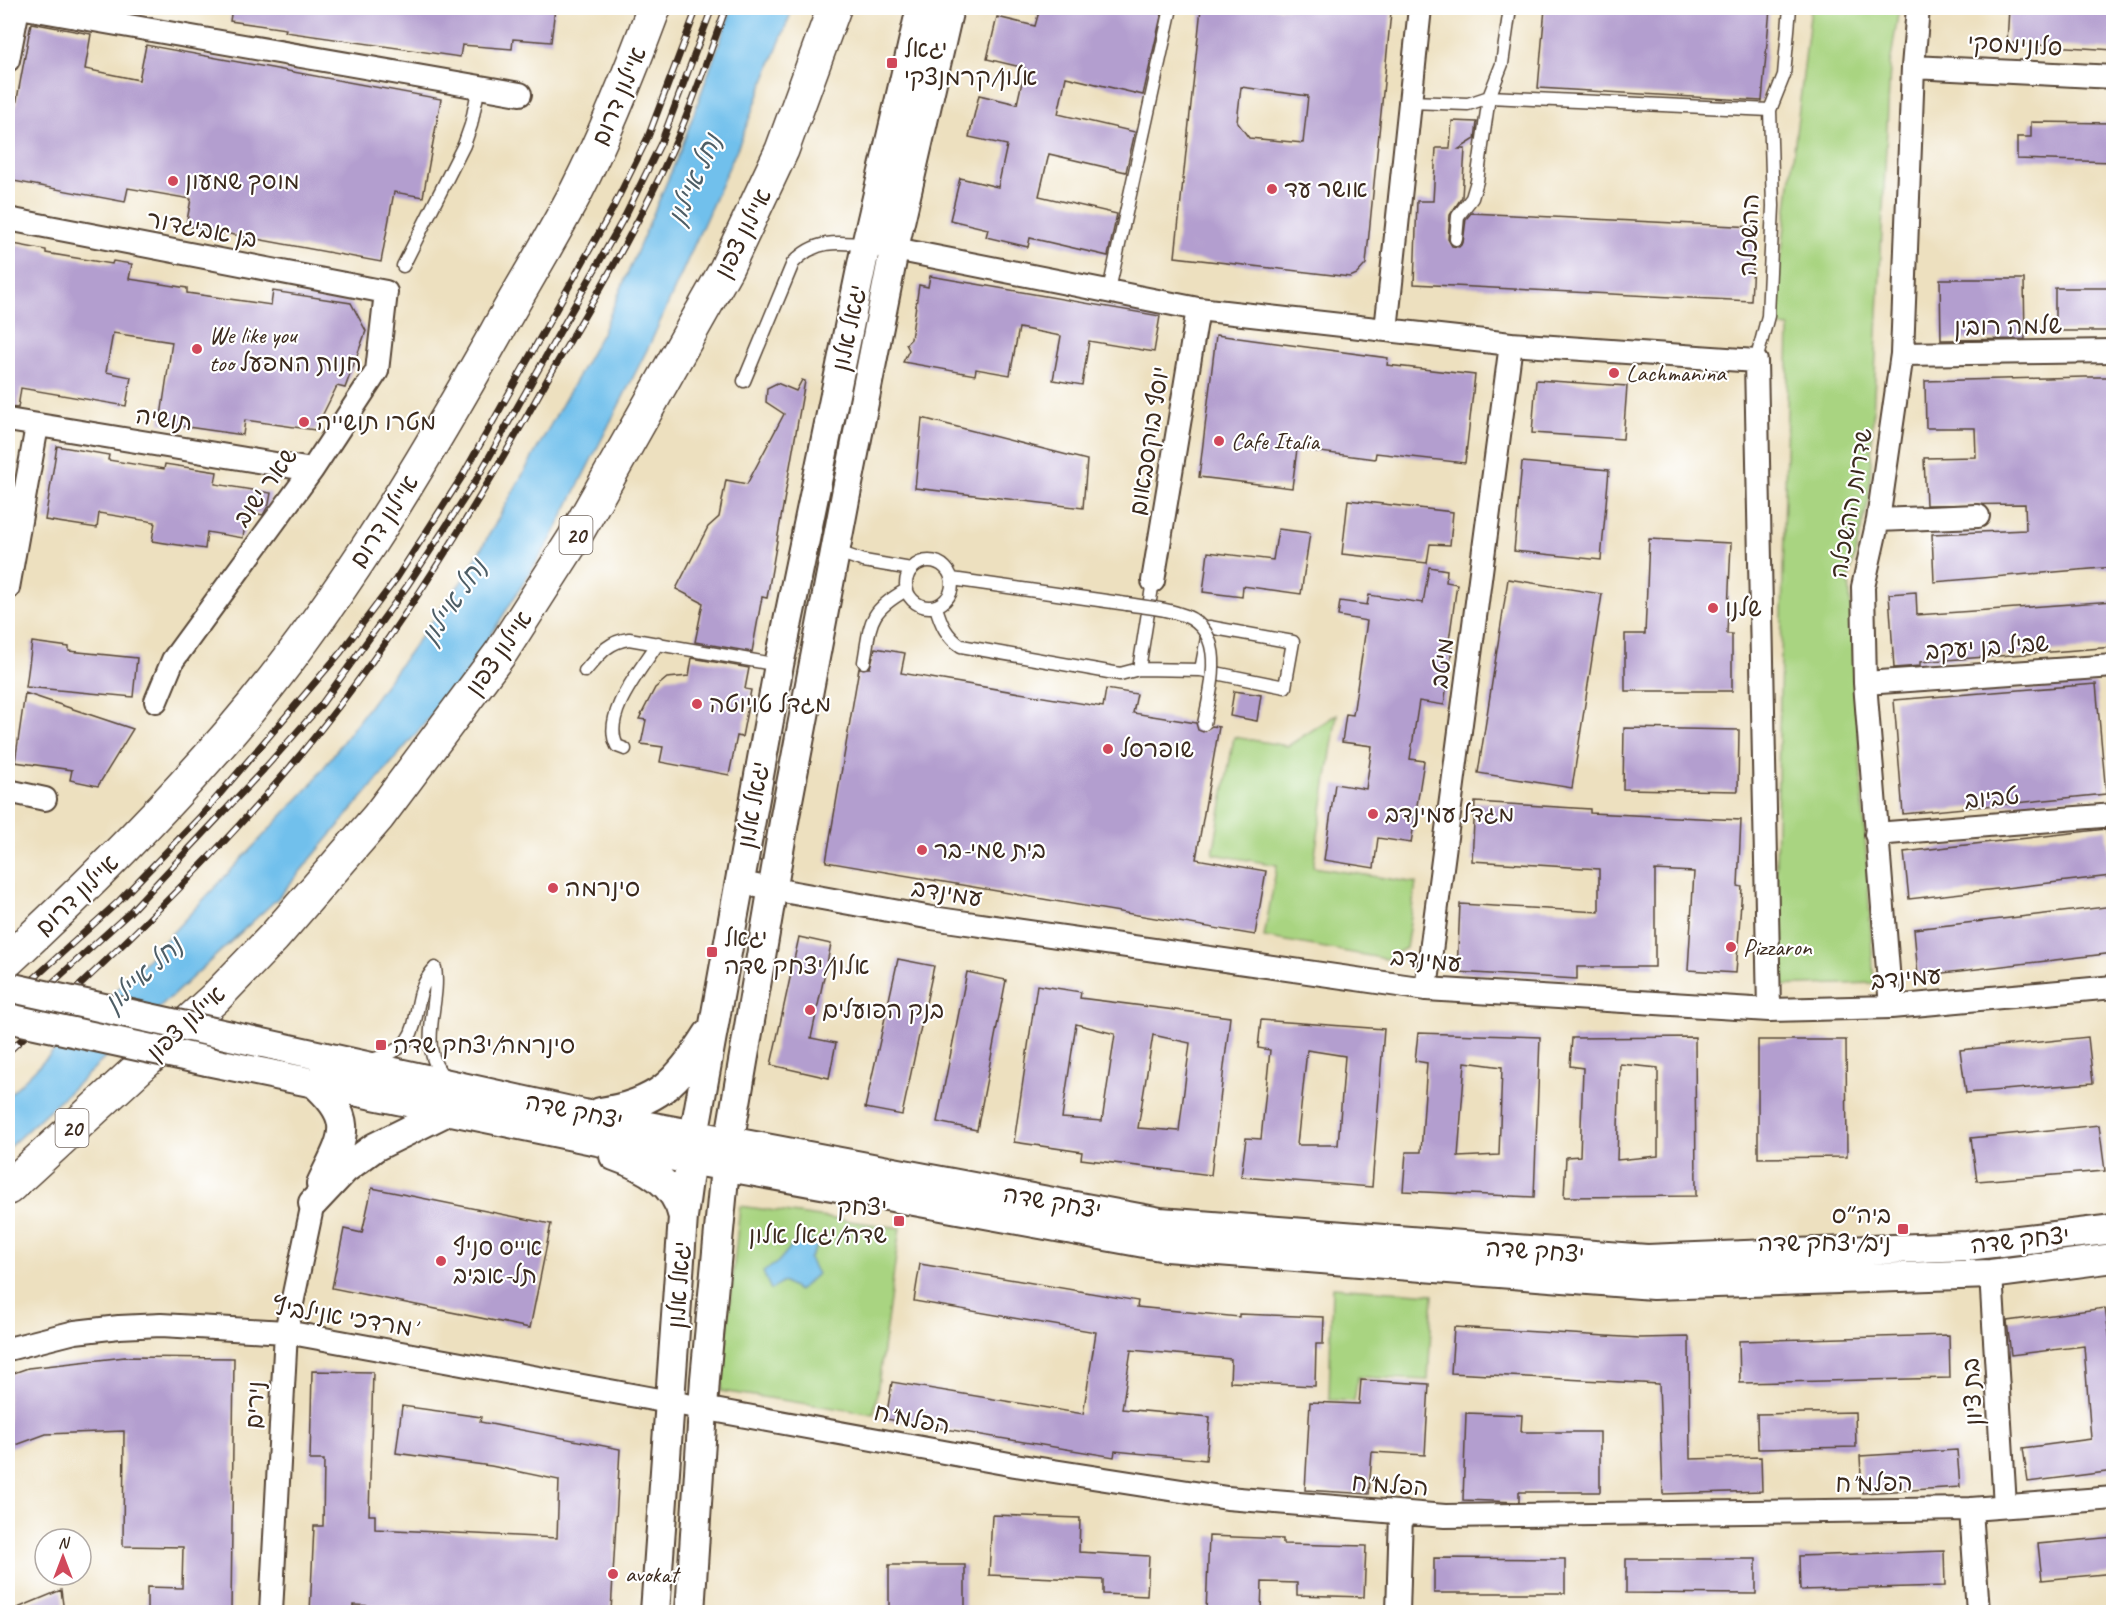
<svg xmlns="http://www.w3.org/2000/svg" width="2121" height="1620" font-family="Caveat,'Playpen Sans Hebrew',sans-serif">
<rect width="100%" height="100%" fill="#fff"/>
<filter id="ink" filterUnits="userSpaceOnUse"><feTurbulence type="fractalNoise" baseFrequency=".0167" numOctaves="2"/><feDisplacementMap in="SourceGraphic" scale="12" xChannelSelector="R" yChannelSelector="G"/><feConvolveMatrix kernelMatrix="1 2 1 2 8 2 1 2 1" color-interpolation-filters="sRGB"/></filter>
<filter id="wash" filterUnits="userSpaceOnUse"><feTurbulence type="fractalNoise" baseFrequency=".008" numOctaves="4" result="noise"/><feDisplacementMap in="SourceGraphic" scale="24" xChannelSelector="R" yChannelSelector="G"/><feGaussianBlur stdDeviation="1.35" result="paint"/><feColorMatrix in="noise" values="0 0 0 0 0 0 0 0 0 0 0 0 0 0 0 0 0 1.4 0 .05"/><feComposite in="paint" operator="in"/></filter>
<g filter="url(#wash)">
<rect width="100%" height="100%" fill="#ede0bf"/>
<path fill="#a9d481" stroke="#727f50" stroke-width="1.5" d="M1811 8H1899L1890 65 1869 499 1849 578 1874 983 1773 986 1789 327 1773 326Z
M1337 714 1313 867 1416 883 1406 948 1386 959 1264 937 1277 865 1213 854 1234 737 1288 746Z
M740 1206 900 1228 874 1414 721 1391Z
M1332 1287 1433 1294 1428 1380 1358 1377 1354 1401 1329 1400Z"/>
<path fill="#71c0ec" stroke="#567585" stroke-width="1.5" d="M732 8H793L740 142 651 342 551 539 467 673 278 898 8 1148V1096L143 964 310 786 467 574 602 333 681 149Z
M799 1237 819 1243 809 1259 817 1274 798 1291 783 1282 771 1290 763 1272 778 1262Z"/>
<g id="blocks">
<path fill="#b39ecf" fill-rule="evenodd" d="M232 8H555L551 42 513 39 512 49 462 45 460 57 285 32 286 29 230 21Z
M1040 8H1163L1143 95 1066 77 1058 114 1135 132 1126 172 1049 154 1039 196 1117 214 1108 256 1030 238 1028 247 986 237 988 229 950 220 960 178 998 187 1007 145 969 137 979 95 1017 104 1025 68 987 59 997 17 1035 26Z
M1201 8H1373L1391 12 1366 264 1357 274 1350 277 1175 257ZM1241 87 1308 96 1303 143 1249 138 1237 122Z
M1545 8H1770L1762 101 1538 88Z
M2009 8H2114V50L2007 43Z
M31 23 91 34 85 69 139 80 146 45 441 99 423 197 394 192 381 262 186 226 191 199 128 188 125 202 8 180V148Z
M1452 121 1477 122 1475 139 1459 149H1465L1462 197 1450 215 1448 239 1452 246 1459 247 1463 243 1466 219 1471 213 1755 227 1751 301 1414 284 1417 201H1433L1436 148H1450Z
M2031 122 2114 123V162L2017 159V137H2031Z
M8 243 46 250V253L112 264 113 261 132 264 129 279 187 288V293L271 305 273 291 351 303 366 331 345 388 337 386 315 430 245 420 243 435 160 423 172 342 113 333 106 372 131 377 126 406 21 388 18 408 8 407Z
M930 276 1160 316 1154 352 1089 341 1082 385 1053 380 1061 336 1019 328 1010 375 976 369 975 375 903 362 909 350 906 344 911 339 919 285 928 287Z
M1940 279H2024L2025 339 1941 340Z
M2055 288H2114V331H2055Z
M1216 335 1388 358 1387 365 1475 375 1465 463 1376 453 1375 459 1297 449 1292 488 1199 477Z
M2085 377H2114V567L1934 582 1932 534 2026 530 2025 504 1926 505 1924 458 1976 457 1975 428H1926L1925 381Z
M802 380 805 381 767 598 762 597 752 652 695 642 703 603 676 589 708 527 719 517 726 480 747 484 784 414 766 402 767 388 777 383 796 391Z
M1536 380 1627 386 1623 439 1532 433Z
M922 418 1087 460 1083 508 915 488Z
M57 446 109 455 108 460 164 469 165 464 217 472 215 484 271 493 269 504 263 515 247 512 243 538 207 532 205 549 152 541 155 522 99 513 97 528 45 520Z
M1522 462 1609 470 1601 560 1514 551Z
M1348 500 1453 512 1450 545 1430 544 1427 563 1342 554Z
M1278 529 1310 533 1301 594 1243 586 1242 597 1203 592 1208 552 1273 560Z
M1649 539 1731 543 1727 634H1732V691H1625V634H1645Z
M1429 567 1447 570 1446 582 1457 584 1448 648H1452L1444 705 1419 701 1410 759 1424 761 1411 843 1378 838 1374 868 1324 860 1335 784 1366 789 1372 746 1342 742 1346 714 1353 715 1367 621 1338 616 1340 601 1367 605 1369 595 1423 603Z
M1508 579 1602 594 1572 788 1478 773Z
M1916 592 1917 615 2114 601V647L1920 662V666L1894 668 1889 594Z
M32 642 69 647V651L137 658 133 697 26 687Z
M875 648 905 653 901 673 1103 707 1106 689 1137 694 1133 713 1196 723 1198 730 1203 732 1212 726 1219 727 1196 859 1266 871 1255 935 826 862 859 668H870Z
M692 658 749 668 745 689 751 690 742 737 737 736 729 775 660 762 663 747 641 744 646 720 639 719 655 688 667 678 689 676Z
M2096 684 2106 794 1903 814 1894 700Z
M1234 691 1261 695 1257 721 1230 716Z
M25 693 133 729 98 786 70 780 72 770 15 762Z
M1624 728 1739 730 1738 791 1623 789Z
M1475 802 1590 809V813L1741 820 1738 886 1742 887 1736 973 1688 970 1694 872 1655 870V967H1577V979L1457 972 1460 904 1599 912V869L1472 861Z
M2106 829 2111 876 1909 899 1904 852Z
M2114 906V953L1918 976 1914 929Z
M799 937 831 944 811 1038 836 1043 829 1078 771 1065Z
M898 959 934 966 902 1115 865 1108Z
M967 972 1006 980 977 1130 937 1122Z
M1037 985 1081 992 1080 998 1230 1017 1211 1175 1081 1159 1082 1152 1014 1142ZM1076 1024 1115 1034 1102 1121 1062 1118ZM1153 1035 1190 1043 1179 1131 1138 1128Z
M1261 1020 1384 1029 1372 1187 1241 1177 1246 1138 1261 1139 1270 1050 1258 1048ZM1307 1050 1345 1056 1338 1145H1297Z
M1418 1033 1540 1037 1534 1197 1403 1191 1406 1152H1421L1427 1063 1415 1061ZM1465 1062 1502 1067 1499 1155 1458 1157Z
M1695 1037 1696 1196 1564 1197 1566 1157 1580 1156 1583 1068 1570 1066 1572 1038ZM1620 1064 1658 1068V1156L1617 1160Z
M2088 1037 2093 1083 1966 1093 1960 1050Z
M1758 1040H1846L1847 1157 1758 1158Z
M2099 1125 2105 1171 1977 1181 1971 1138Z
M372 1188 551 1224 530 1328 332 1288 344 1229 362 1233Z
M920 1264 1138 1301 1137 1307 1239 1317V1314L1324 1317 1323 1344H1316L1315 1386 1230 1382 1231 1359 1131 1350 1122 1409 1210 1417 1206 1460 1115 1451 1114 1457 886 1419 892 1382 1083 1414 1096 1332 914 1301Z
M2105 1308 2114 1366V1471L2028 1482 2023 1448 2091 1439 2084 1346 2011 1355 2007 1321Z
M1454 1327 1640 1338 1689 1337 1690 1459 1761 1457 1762 1491 1663 1494 1659 1384 1451 1373Z
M1949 1335 1950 1378 1740 1383 1739 1341Z
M125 1357 234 1358 231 1612H147V1587L182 1588 183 1547 123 1546 124 1431 46 1434 8 1448V1375L28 1368Z
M312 1371 373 1372 369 1515H375V1529L557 1538 559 1480 491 1466 396 1453 402 1406 481 1417 480 1422 620 1449 611 1612H503L353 1605 352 1612H310L314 1526H323L324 1460H310Z
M1361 1380 1429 1384 1425 1455 1372 1452 1369 1494 1305 1490 1310 1402 1359 1404Z
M1855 1412 1856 1447 1758 1449 1757 1414Z
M1466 1413 1522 1415 1521 1432H1600V1492H1519V1502L1463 1500Z
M1957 1450 1960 1487 1862 1493 1860 1456Z
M992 1515 1080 1518 1079 1552 1149 1556 1147 1596 1103 1594V1580L989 1575Z
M1209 1536 1283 1539V1544L1366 1546 1364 1597 1297 1595V1583L1262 1582 1261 1612H1206Z
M2114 1537V1573L2042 1580 2038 1544Z
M1944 1551 1945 1586 1800 1590 1799 1556Z
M1434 1558 1565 1559V1593H1434Z
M1626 1559H1756V1594L1626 1593Z
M889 1565H965V1612H889Z
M61 1590 64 1612H8Z"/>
</g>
</g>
<g filter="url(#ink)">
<use href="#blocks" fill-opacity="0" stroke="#564536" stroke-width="1.5"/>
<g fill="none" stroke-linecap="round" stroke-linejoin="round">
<g stroke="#564536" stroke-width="15">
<path id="service" d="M1409 102 1468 104 1489 97 1770 110
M1456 239 1458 216 1472 198 1477 181 1489 97 1502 64 1510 8
M403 266 464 145 471 125 479 86
M1109 290 1171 8
M1756 361 1768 316 1773 206 1770 110 1784 75 1790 8
M744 381 793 263C814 240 837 241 866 245
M835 551 864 561 911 569
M906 584a23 23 0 1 1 46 0a23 23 0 1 1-46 0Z
M952 579 1127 604
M936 607C941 624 946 636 961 646L1120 674 1139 669 1153 581
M864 662C871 621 868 612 906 590
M1139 669 1201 670 1285 687 1293 642 1209 627 1201 670
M585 671C599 655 607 642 629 639L779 665
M625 749 617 746C601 715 641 670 658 643
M435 968C441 1005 415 1048 446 1079
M371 1060C436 1044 402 1003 435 968"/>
</g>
<g stroke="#564536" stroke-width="26">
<path id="minor" d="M25 8 520 94
M8 60 18 8
M1913 67 2114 77
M8 219 386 292 377 371 312 470 173 660 156 701
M880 246 1198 309 1511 344 1756 361 1769 1010
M1386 330 1420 8
M1902 354 2114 351
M8 420 312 470
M1878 520 1978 516
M1153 581 1198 309
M8 588 37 426
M1865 683 2114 666
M8 791 45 799
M1876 834 2114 815
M740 883 932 918 1426 989 1769 1010 1891 1007 2114 987
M1426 989 1511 344
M1891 1007 1865 683 1863 587 1878 520 1902 354 1913 67 1918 8
M1991 1274 2005 1506
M8 1349 75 1332 119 1327 161 1325 286 1332 1015 1465 1227 1498 1445 1516 1971 1509 2114 1498
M1971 1509 1978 1612
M271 1612 286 1332 313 1203
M1398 1612 1401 1514"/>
</g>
<g stroke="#564536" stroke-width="32">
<path id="tertiary" d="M231 1036 584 1114 1160 1222 1647 1259 1967 1246 2114 1229
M207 1061 690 1160 1166 1247 1653 1285 1991 1274 2114 1258
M313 1082C358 1122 343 1137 321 1184
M600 1112C657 1104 678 1082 708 1034
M614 1156C645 1167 676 1183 683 1217
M313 1203 345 1169 375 1147 450 1110
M655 1612 683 1217 694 1135 779 665 866 245 921 8
M690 1612 705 1379 725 1167 785 816 847 489 897 235 949 8"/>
</g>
<g stroke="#564536" stroke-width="36">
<path id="motorway" d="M8 960C85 889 159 815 228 735 333 613 417 473 496 333 523 285 552 238 577 190 607 131 631 70 654 8
M8 1188 216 997 274 937 378 817 502 651 573 540 726 269 782 150 834 8"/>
</g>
<use href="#service" stroke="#fff" stroke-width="12"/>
<use href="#minor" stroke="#fff" stroke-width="22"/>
<use href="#tertiary" stroke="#fff" stroke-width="28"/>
<use href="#motorway" stroke="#fff" stroke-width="33"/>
<g stroke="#3b2a1e" stroke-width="7">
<path id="rail" d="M8 1002 119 901 200 817 341 652 396 579 463 475 612 210 648 137 697 8
M8 1023 128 914 264 769 321 705 407 586 475 482 625 216 661 143 712 8
M8 1052C103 965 196 877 280 779 382 660 466 525 542 389 588 309 637 230 674 146 694 101 709 54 726 8"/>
</g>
<use href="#rail" stroke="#fff" stroke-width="4.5" stroke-dasharray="14" stroke-linecap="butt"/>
<g stroke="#564536" stroke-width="15" stroke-linecap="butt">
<path id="service-bridge" d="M1127 604C1144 607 1161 608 1177 613 1230 627 1211 686 1204 724"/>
</g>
<g stroke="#564536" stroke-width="32" stroke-linecap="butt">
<path id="tertiary-bridge" d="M8 987 231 1036
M8 1018 207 1061"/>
</g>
<use href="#service-bridge" stroke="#fff" stroke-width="12"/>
<use href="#tertiary-bridge" stroke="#fff" stroke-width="28"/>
</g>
</g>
<g fill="#d1495b" stroke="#fff" stroke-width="2">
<rect x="886" y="57" width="12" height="12" rx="3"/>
<circle cx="173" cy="181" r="6"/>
<circle cx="1272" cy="189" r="6"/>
<circle cx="197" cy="349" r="6"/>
<circle cx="1614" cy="373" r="6"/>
<circle cx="304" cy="422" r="6"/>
<circle cx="1219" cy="441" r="6"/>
<circle cx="1713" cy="608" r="6"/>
<circle cx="697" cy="704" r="6"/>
<circle cx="1108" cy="749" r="6"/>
<circle cx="1373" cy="814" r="6"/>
<circle cx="922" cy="850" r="6"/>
<circle cx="553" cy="888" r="6"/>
<circle cx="1731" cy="947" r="6"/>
<rect x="706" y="946" width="12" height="12" rx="3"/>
<circle cx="810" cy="1010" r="6"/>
<rect x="375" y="1039" width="12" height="12" rx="3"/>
<rect x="893" y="1215" width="12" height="12" rx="3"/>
<rect x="1897" y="1223" width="12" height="12" rx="3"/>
<circle cx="441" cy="1261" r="6"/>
<circle cx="613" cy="1574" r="6"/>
</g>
<g text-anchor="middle" stroke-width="4.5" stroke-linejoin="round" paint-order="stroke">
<g fill="#fff" stroke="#766a62" stroke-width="1.5">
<rect x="559.5" y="516" width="33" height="38" rx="4.5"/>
<rect x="55.5" y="1109" width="33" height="38" rx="4.5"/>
</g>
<g font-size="22" font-weight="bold" fill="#3b2a1e">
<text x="576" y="543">20</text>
<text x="72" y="1136">20</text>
</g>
<g font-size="24" fill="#3b2a1e" stroke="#fff">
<text transform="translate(2015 45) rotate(3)" y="8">סלונימסקי</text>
<text transform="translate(619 96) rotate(-67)" y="8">איילון דרום</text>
<text transform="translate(202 229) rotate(11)" y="8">בן אביגדור</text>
<text transform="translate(743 233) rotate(-63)" y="8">איילון צפון</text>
<text transform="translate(1749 235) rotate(-88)" y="8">ההשכלה</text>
<text transform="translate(2008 326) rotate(-1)" y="8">שלמה רובין</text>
<text transform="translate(849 328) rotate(-78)" y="8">יגאל אלון</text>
<text transform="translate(164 419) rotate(9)" y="8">תושיה</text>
<text transform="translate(1149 441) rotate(-81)" y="8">יוסף בוקסבאום</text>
<text transform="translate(265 487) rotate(-54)" y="8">שאר ישוב</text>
<text transform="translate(1851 503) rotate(-80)" y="8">שדרות ההשכלה</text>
<text transform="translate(384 521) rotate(-57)" y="8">איילון דרום</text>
<text transform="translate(1987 647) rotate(-4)" y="8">שביל בן יעקב</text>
<text transform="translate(499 653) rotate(-55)" y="8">איילון צפון</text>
<text transform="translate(1442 663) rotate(-82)" y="8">מיטב</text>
<text transform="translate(1992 798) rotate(-5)" y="8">טביוב</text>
<text transform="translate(753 805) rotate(-80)" y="8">יגאל אלון</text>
<text transform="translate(947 893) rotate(9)" y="8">עמינדב</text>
<text transform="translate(77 895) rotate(-44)" y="8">איילון דרום</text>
<text transform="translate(1426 960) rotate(6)" y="8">עמינדב</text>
<text transform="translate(1906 978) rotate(-5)" y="8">עמינדב</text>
<text transform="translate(186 1023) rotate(-43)" y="8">איילון צפון</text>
<text transform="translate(574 1111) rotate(12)" y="8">יצחק שדה</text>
<text transform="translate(1052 1202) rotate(10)" y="8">יצחק שדה</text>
<text transform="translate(2020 1240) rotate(-6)" y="8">יצחק שדה</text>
<text transform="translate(1535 1251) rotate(4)" y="8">יצחק שדה</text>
<text transform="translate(679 1285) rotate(-86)" y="8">יגאל אלון</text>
<text transform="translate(344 1317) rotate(9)" y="8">מרדכי אנילביץ'</text>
<text transform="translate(1972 1392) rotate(-93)" y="8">בת ציון</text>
<text transform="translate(255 1405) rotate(-87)" y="8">נירים</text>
<text transform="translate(912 1419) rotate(11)" y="8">הפלמ"ח</text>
<text transform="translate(1874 1483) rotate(-1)" y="8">הפלמ"ח</text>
<text transform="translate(1390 1485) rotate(4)" y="8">הפלמ"ח</text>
</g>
<g font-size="24" fill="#3b2a1e" stroke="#fff" text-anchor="start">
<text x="904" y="57">יגאל<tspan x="904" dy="28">אלון/קרמנצקי</tspan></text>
<text x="185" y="189">מוסך שמעון</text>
<text x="1284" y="197">אושר עד</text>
<text x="209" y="343">We like you<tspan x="209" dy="28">too חנות המפעל</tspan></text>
<text x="1626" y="381">Lachmanina</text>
<text x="316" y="430">מטרו תושייה</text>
<text x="1231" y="449">Cafe Italia</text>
<text x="1725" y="616">שלנו</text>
<text x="709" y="712">מגדל טויוטה</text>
<text x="1120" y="757">שופרסל</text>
<text x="1385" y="822">מגדל עמינדב</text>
<text x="934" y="858">בית שמי-בר</text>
<text x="565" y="896">סינרמה</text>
<text x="724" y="946">יגאל<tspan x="724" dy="28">אלון/יצחק שדה</tspan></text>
<text x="1743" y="955">Pizzaron</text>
<text x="822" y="1018">בנק הפועלים</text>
<text x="393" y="1053">סינרמה/יצחק שדה</text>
<text x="887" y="1215" text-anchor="end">יצחק<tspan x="887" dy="28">שדה/יגאל אלון</tspan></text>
<text x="1891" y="1223" text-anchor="end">ביה״ס<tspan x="1891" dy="28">ניב/יצחק שדה</tspan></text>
<text x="453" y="1255">אייס סניף<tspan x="453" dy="28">תל-אביב</tspan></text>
<text x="625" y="1582">avokat</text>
</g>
<g font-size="26" font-style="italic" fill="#4e5e66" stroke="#fff">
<text transform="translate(694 179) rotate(-66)" y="9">נחל איילון</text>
<text transform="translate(453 601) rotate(-56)" y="9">נחל איילון</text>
<text transform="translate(143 974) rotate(-43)" y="9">נחל איילון</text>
</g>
</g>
<rect width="2121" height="1620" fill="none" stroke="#fff" stroke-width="30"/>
<g transform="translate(63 1557)"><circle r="28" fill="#ffffff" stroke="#b1aaa5" stroke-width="1.5"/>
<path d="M0-4.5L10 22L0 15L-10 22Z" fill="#d1495b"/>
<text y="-9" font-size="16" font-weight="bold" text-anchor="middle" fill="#3b2a1e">N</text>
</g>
</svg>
